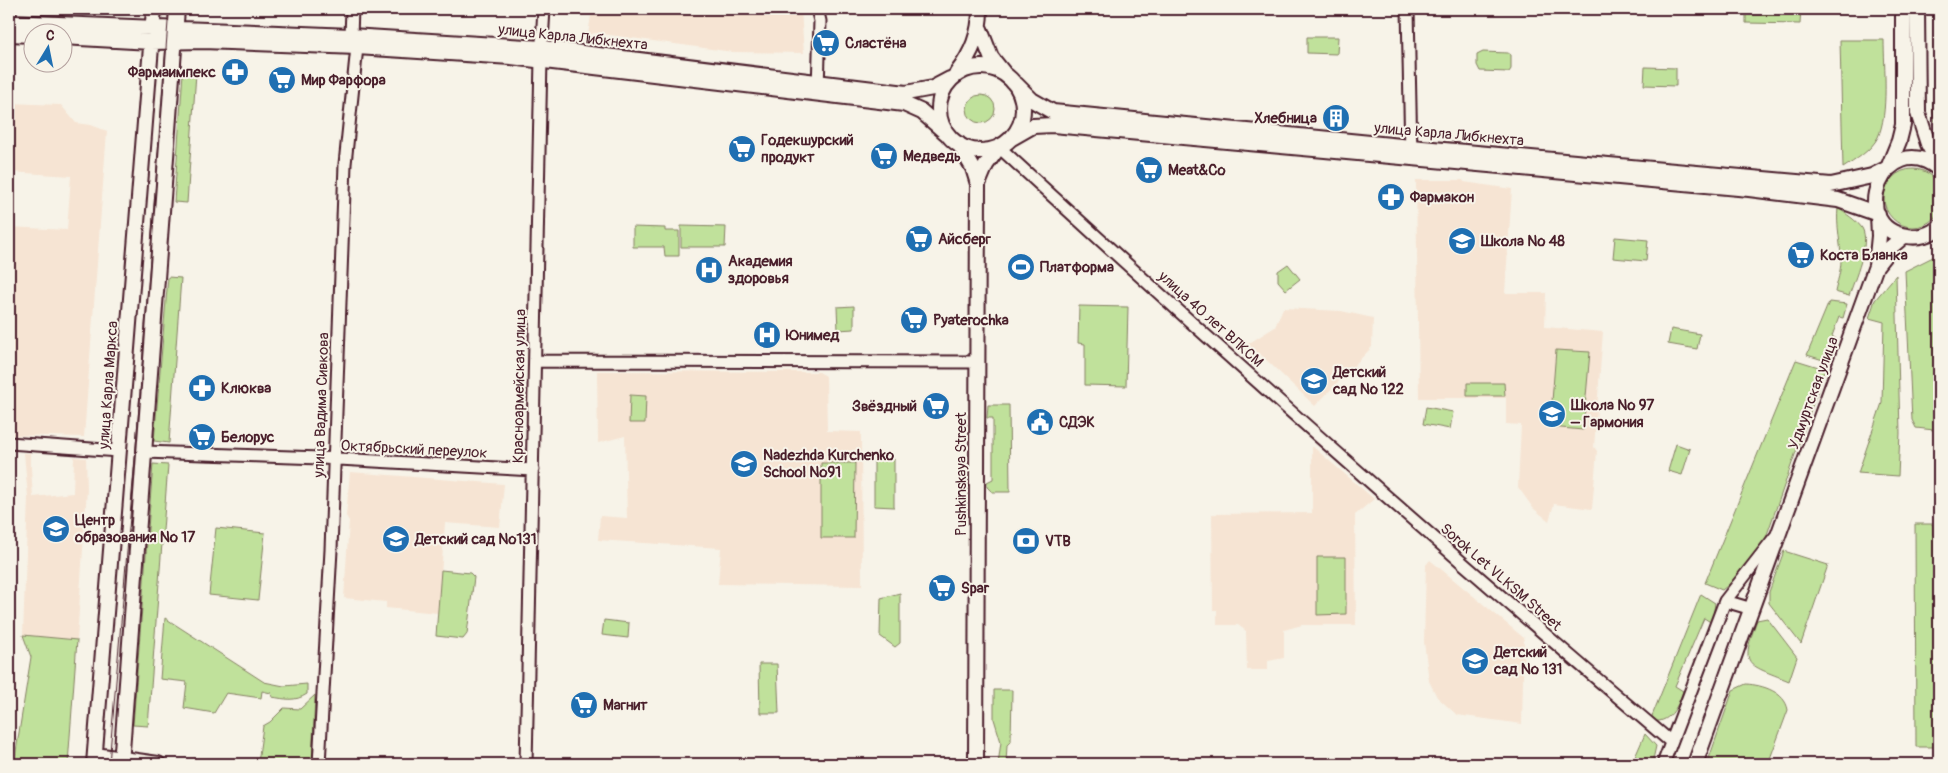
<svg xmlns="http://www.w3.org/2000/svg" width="1948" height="773" font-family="Pangolin,sans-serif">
<rect width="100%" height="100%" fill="#f7f3e8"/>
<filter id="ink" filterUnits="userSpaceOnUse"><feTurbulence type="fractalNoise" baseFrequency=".02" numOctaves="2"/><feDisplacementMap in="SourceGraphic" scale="10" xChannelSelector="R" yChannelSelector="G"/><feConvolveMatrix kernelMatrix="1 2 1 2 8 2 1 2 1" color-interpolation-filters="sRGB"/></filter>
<g filter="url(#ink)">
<path fill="#f6e4d3" d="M592 9H801L804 53 733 52 595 33 588 35Z
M9 103 61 105 76 123 91 125 107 131 84 437 9 435V227L67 230 71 176 9 172Z
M1416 180H1463L1464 182 1512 189 1505 293H1546L1545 327 1603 332 1594 447 1597 451 1592 509 1554 504 1549 521 1533 508 1518 487 1521 425 1506 424V398H1419Z
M1283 308 1341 311 1373 318 1372 347 1315 406 1259 353 1251 356 1243 347 1275 327Z
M597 371 819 372 826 376 827 431 861 432 862 586 718 584 721 548 598 540 600 516 627 518 625 436 598 443Z
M1312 446 1374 499 1355 515 1356 625H1302L1284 630V658L1268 661V670H1247L1246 631 1238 625H1217V610H1213L1212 514 1312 513Z
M24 453H30L33 497 73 493 74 457 86 458 87 489 77 640 23 635 28 497Z
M350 472 504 484 500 527 445 523 438 613 386 608V602L344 598 349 521 346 516Z
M1430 560 1524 638 1522 724 1457 715 1437 697 1429 681 1424 642 1426 565Z"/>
<path fill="#c0e19b" stroke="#858063" d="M1746 9H1801L1800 24 1746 23Z
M1934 9H1939V143L1933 112Z
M1307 37H1338L1337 54 1307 53Z
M1840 40H1884C1884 67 1889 113 1878 137 1871 151 1855 160 1843 168Z
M1483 52 1508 53 1511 55V69L1509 72 1480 71 1477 65V55Z
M1645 67 1676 68V86L1644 85Z
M183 72 196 73 187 203 174 202Z
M967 109a14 14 0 1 1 28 0a14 14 0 1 1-28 0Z
M1884 198a29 29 0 1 1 58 0a29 29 0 1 1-58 0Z
M1838 208C1846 214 1856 220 1862 228 1871 243 1854 280 1849 296L1835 292C1837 282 1841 271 1841 260 1841 242 1836 226 1838 208Z
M681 226 726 227 725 247H681Z
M633 227 665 228V231H679V256H665L664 247H633Z
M1615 237 1648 240 1646 261 1613 258Z
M1939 254V424L1934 430 1916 428 1912 420 1905 271Z
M1288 264 1300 279 1286 290 1278 281V271Z
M1896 275 1900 433 1898 476 1858 473 1882 403 1884 322 1869 318 1875 300Z
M168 277 181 278 169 443 154 441Z
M1829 302 1847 304 1843 318 1839 317 1832 336 1836 339 1831 353 1823 360 1807 355Z
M854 306V329L838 330 837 307Z
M1079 306 1128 307 1126 386 1085 385V344L1078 343Z
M1671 329 1700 334 1697 349 1668 344Z
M1556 350 1590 352 1583 430 1550 427Z
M1796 360 1825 369 1764 543 1736 579 1722 590 1705 583Z
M1467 383H1504L1505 396H1467Z
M630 395 646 396 645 423H629Z
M988 405H1009L1010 492H992L987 487V482L993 479V418H987Z
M1426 407 1453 412 1450 429 1423 424Z
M1676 444 1690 449 1682 475 1668 471Z
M874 458 894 459V507L874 506Z
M821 463H855L854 538H821Z
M153 464 168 465 148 726 133 725Z
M1915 524H1933V535H1939V747H1916Z
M216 528 265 533 258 600 209 595Z
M1784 551 1828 565 1801 644 1769 603V592Z
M1317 557H1346V614L1317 615Z
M441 570 470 573 474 577 467 634 463 639 436 636Z
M900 593V643L895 647 880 636 881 598Z
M1701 594 1715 603 1712 623 1704 618 1675 686 1683 691C1677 708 1670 724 1650 721Z
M165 618 264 682 284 686 307 684V694C295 702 285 699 272 697L271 693 262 691 261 698 226 693 214 713 184 708 187 682 160 679Z
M1767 618 1797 657 1789 681C1745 663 1740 667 1757 620Z
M604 620 629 623 628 638 602 635Z
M23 635 77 640 68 764H14L31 657Z
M759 664H777L779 713H760Z
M1746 684C1763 685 1785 692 1788 710L1768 764H1707L1733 690Z
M994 690H1012L1011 741 1007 745 1006 764H998L1001 742 994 719Z
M315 695 312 764 258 763 263 726 270 722 284 708 300 709Z
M1645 734 1656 746 1652 764H1632Z"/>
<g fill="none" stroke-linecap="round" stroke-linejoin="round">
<g stroke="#4a1f2b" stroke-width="15">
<path id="minor" d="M817 9 820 21 818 89
M1408 9 1411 155
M351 36 352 9
M999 147C1219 350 1443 549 1671 742
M535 361 978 362
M9 443 119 451
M144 452 321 458 533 470
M1725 601 1752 609
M319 764 331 550 345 164 357 47
M526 764 541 59 544 9
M1663 764 1725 601 1775 537"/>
</g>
<g stroke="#4a1f2b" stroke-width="18">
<path id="major" d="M1917 9 1918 113 1928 144 1939 165
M9 22 351 36 542 48 906 93 933 88 950 79
M980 29 991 57 1003 72
M9 34 32 35
M62 37 151 42 203 41 357 47 511 57 904 104 922 112 946 133
M939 109a42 42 0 1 1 84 0a42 42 0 1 1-84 0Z
M957 73C972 53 980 34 980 9
M1016 84 1032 100 1053 112 1411 147 1831 185 1872 176 1888 168
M1012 138 1033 126 1053 125 1749 189 1838 200 1878 214
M959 144 973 168 978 184 976 764
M1888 168 1899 141 1903 125V9
M1939 169C1885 125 1844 228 1907 236 1918 238 1931 235 1939 227
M978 184 986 165 999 147
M1876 266 1891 247 1904 236
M95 755 158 764
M94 764 154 9
M121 764 177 9
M1695 764 1876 266 1879 236 1878 214"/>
</g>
<use href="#minor" stroke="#f7f3e8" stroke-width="11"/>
<use href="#major" stroke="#f7f3e8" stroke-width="14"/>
<path stroke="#4a1f2b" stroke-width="1" d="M109 764 136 446 169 9"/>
</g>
</g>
<defs>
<g id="supermarket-disc" transform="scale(1.4375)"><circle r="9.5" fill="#1f6fb2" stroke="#f7f3e8"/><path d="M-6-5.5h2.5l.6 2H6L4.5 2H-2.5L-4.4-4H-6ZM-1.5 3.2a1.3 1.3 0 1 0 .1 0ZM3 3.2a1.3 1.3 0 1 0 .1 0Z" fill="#fff"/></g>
<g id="pharmacy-disc" transform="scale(1.4375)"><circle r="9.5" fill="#1f6fb2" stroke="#f7f3e8"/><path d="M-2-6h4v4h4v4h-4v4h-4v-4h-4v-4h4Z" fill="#fff"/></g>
<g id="building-disc" transform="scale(1.4375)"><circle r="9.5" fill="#1f6fb2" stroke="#f7f3e8"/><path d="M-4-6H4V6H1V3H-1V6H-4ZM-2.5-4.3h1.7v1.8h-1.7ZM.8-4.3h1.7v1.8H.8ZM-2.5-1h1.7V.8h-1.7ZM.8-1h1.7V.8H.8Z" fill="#fff"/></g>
<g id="school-disc" transform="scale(1.4375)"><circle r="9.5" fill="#1f6fb2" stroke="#f7f3e8"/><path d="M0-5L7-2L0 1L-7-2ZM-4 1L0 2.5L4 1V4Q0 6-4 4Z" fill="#fff"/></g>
<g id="stadium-disc" transform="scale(1.4375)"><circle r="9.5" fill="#1f6fb2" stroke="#f7f3e8"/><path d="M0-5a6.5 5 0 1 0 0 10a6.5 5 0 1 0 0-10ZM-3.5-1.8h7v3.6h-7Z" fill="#fff"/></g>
<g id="hospital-disc" transform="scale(1.4375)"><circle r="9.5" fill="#1f6fb2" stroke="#f7f3e8"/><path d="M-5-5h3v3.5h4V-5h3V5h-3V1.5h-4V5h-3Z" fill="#fff"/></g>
<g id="civic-disc" transform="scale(1.4375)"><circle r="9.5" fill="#1f6fb2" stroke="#f7f3e8"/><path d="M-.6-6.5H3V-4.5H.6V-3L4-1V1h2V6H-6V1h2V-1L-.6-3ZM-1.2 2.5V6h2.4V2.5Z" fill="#fff"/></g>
<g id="bank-disc" transform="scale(1.4375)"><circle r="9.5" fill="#1f6fb2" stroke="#f7f3e8"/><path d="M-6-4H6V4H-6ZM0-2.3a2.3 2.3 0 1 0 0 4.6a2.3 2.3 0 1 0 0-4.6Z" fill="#fff"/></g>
</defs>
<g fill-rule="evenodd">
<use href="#supermarket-disc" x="826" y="43"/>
<use href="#pharmacy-disc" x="235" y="72"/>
<use href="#supermarket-disc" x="282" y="80"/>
<use href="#building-disc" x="1336" y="118"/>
<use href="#supermarket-disc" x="742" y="149"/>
<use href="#supermarket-disc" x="884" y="156"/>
<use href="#supermarket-disc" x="1149" y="170"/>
<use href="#pharmacy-disc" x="1391" y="197"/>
<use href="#supermarket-disc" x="919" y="239"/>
<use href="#school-disc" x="1462" y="241"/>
<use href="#supermarket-disc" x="1801" y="255"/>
<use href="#stadium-disc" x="1021" y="267"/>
<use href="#hospital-disc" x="709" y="270"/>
<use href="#supermarket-disc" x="914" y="320"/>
<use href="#hospital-disc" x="767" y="335"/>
<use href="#school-disc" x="1314" y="381"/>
<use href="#pharmacy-disc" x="202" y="388"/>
<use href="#supermarket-disc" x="936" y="406"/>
<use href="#school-disc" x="1552" y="414"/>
<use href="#civic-disc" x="1040" y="422"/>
<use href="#supermarket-disc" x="202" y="437"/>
<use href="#school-disc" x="744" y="464"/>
<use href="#school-disc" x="56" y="529"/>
<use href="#school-disc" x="396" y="539"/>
<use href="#bank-disc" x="1026" y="541"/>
<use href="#supermarket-disc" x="942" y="588"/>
<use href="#school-disc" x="1475" y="661"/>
<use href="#supermarket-disc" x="584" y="705"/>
</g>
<g text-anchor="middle" stroke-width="4" stroke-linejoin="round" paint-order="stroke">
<g font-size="15" fill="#4a1f2b" stroke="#f7f3e8">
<text transform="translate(573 37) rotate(6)" y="5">улица Карла Либкнехта</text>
<text transform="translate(1449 134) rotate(5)" y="5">улица Карла Либкнехта</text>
<text transform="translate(1211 319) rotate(42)" y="5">улица 40 лет ВЛКСМ</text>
<text transform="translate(108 385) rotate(-86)" y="5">улица Карла Маркса</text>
<text transform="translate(519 386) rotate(-89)" y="5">Красноармейская улица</text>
<text transform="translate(1813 393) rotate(-70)" y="5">Удмуртская улица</text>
<text transform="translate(321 405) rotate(-88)" y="5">улица Вадима Сивкова</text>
<text transform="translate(414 449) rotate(3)" y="5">Октябрьский переулок</text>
<text transform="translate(961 474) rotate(-90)" y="5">Pushkinskaya Street</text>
<text transform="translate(1501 577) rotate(41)" y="5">Sorok Let VLKSM Street</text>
</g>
<g font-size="15" font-weight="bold" fill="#4a1f2b" stroke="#f7f3e8" text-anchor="start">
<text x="845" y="48">Сластёна</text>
<text x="216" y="77" text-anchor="end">Фармаимпекс</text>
<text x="301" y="85">Мир Фарфора</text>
<text x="1317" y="123" text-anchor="end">Хлебница</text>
<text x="761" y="145">Годекшурский<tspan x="761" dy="17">продукт</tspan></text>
<text x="903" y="161">Медведь</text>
<text x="1168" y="175">Meat&amp;Co</text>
<text x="1410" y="202">Фармакон</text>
<text x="938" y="244">Айсберг</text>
<text x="1481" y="246">Школа № 48</text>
<text x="1820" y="260">Коста Бланка</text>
<text x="728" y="266">Академия<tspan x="728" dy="17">здоровья</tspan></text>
<text x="1040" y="272">Платформа</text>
<text x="933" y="325">Pyaterochka</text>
<text x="786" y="340">Юнимед</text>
<text x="1333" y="377">Детский<tspan x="1333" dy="17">сад № 122</tspan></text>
<text x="221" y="393">Клюква</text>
<text x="1571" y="410">Школа № 97<tspan x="1571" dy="17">– Гармония</tspan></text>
<text x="917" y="411" text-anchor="end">Звёздный</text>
<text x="1059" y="427">СДЭК</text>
<text x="221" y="442">Белорус</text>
<text x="763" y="460">Nadezhda Kurchenko<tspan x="763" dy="17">School №91</tspan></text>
<text x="75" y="525">Центр<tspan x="75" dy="17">образования № 17</tspan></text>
<text x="415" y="544">Детский сад №131</text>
<text x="1045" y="546">VTB</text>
<text x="961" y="593">Spar</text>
<text x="1494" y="657">Детский<tspan x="1494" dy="17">сад № 131</tspan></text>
<text x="603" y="710">Магнит</text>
</g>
</g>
<rect width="1948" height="773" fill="none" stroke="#f7f3e8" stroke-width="30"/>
<rect x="15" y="15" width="1918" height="743" fill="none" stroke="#4a1f2b" stroke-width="2" filter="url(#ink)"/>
<g transform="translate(48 48) rotate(10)"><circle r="24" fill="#f7f3e8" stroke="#b29e9c"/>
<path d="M0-4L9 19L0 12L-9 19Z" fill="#1f6fb2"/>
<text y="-8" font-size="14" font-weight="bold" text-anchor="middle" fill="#4a1f2b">С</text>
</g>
</svg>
